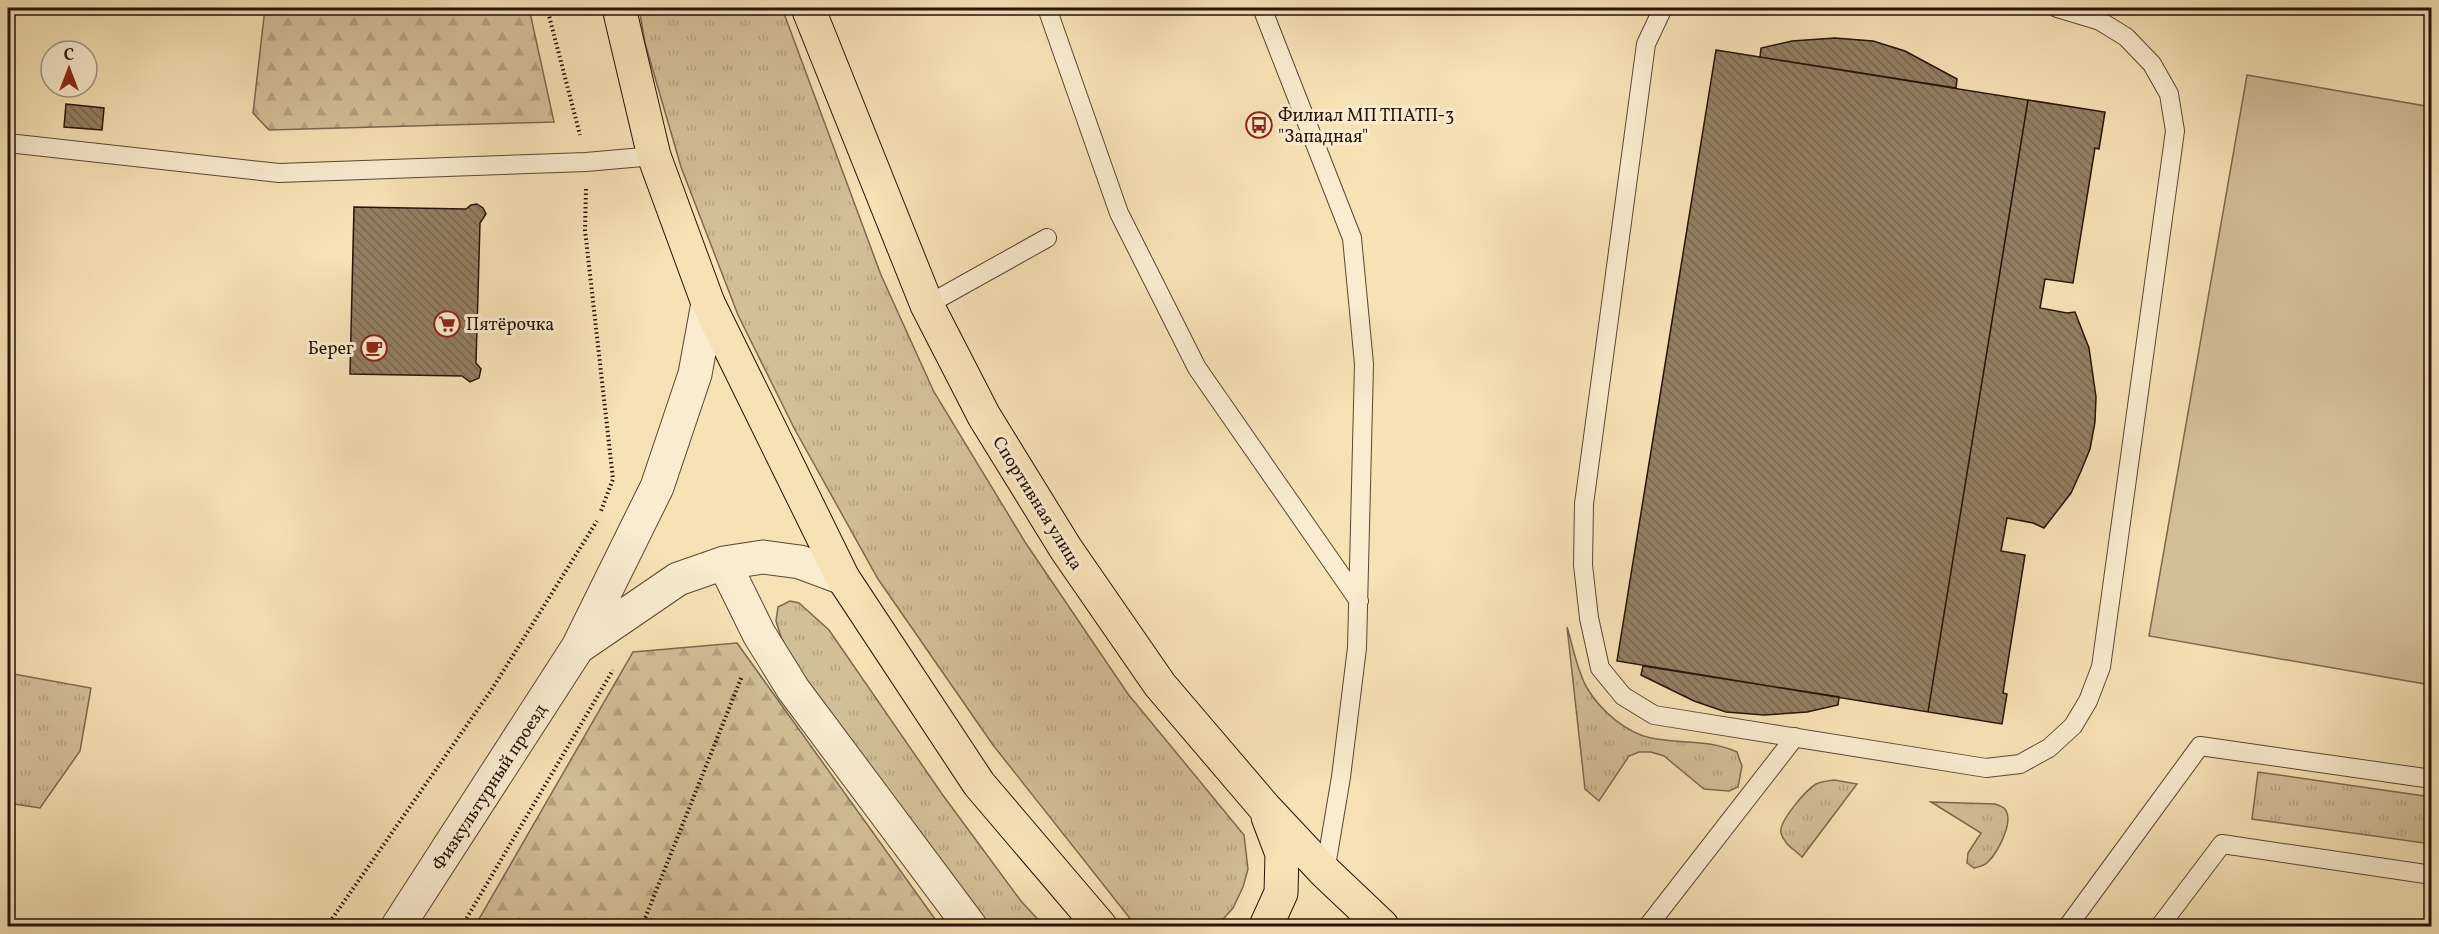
<svg xmlns="http://www.w3.org/2000/svg" width="2439" height="934" font-family="Vollkorn,serif">
<defs>
<pattern id="grass-tufts" width="24" height="20" patternUnits="userSpaceOnUse" patternTransform="scale(1.5)"><rect width="24" height="20" fill="#d2bf98"/><path d="M3 7l-1-3M5 7V3M7 7l1-3M15 17l-1-3M17 17v-4M19 17l1-3" fill="none" stroke="#b4a382"/></pattern>
<pattern id="forest-firs" width="22" height="20" patternUnits="userSpaceOnUse" patternTransform="scale(1.5)"><rect width="22" height="20" fill="#d2bf98"/><path d="M5 1l3.5 6h-7zM16 11l3.5 6h-7z" fill="#b4a382"/></pattern>
<pattern id="building-back-hatch" width="6" height="6" patternUnits="userSpaceOnUse" patternTransform="scale(1.5)"><rect width="6" height="6" fill="#927f62"/><path d="M-1 5l2 2M0 0l6 6M5-1l2 2" fill="none" stroke="#77674f"/></pattern>
</defs>
<rect width="100%" height="100%" fill="#f6e2b5"/>
<filter id="stains"><feTurbulence type="fractalNoise" baseFrequency=".00333" numOctaves="4"/><feColorMatrix values="0 0 0 0 .2 0 0 0 0 .09 0 0 0 0 .02 0 0 0 .5 -.17"/></filter>
<radialGradient id="worn" r=".72"><stop offset=".6" stop-color="#630" stop-opacity="0"/><stop offset="1" stop-color="#630" stop-opacity=".3"/></radialGradient>
<path fill="url(#grass-tufts)" stroke="#7c6950" stroke-width="1.5" d="M639 8H782L881 275 934 392 1025 542 1128 694 1244 835 1248 869 1243 887 1233 908 1217 926H1136L993 745 878 579 794 428 738 315 681 167 645 43Z
M790 601 799 603 829 630 942 794 1021 901 1044 926H989L896 809 794 664 781 637 776 621 778 607Z
M1567 627C1573 646 1577 671 1587 688 1600 710 1626 733 1651 738 1681 744 1709 739 1737 752L1742 766 1738 787 1729 791 1704 789 1664 756 1651 752H1639L1629 756 1599 801 1585 789Z
M8 673 91 688 80 751 40 808 8 803Z
M2258 772 2431 797V844L2252 819Z
M1834 780 1857 784 1802 857C1795 850 1783 843 1781 833 1778 822 1806 790 1816 784 1821 781 1828 781 1834 780Z
M1931 802 1995 804C1998 805 2001 806 2004 808 2016 820 1997 853 1988 862 1984 866 1979 867 1974 868L1967 863 1968 853 1981 833Z"/>
<path fill="url(#forest-firs)" stroke="#7c6950" stroke-width="1.5" d="M265 8H529L554 122 269 130 253 113Z
M737 643 940 926H475L633 652Z"/>
<path fill="#d2bf98" stroke="#7c6950" stroke-width="1.5" d="M2247 75 2431 107V685L2149 636Z"/>
<path fill="url(#building-back-hatch)" stroke="#251308" stroke-width="1.5" d="M1835 38 1873 41 1905 51 1957 79 1956 88 1760 57 1761 48 1792 41Z
M1716 50 2028 100 1928 712 1617 661Z
M2028 100 2105 112 2099 149 2095 148 2073 283 2045 279 2040 308 2067 313 2075 312 2089 348 2096 397 2095 422 2090 449 2081 471 2071 493 2044 528 2033 523 2007 518 2001 551 2025 555 2003 693 2007 694 2002 724 1928 712Z
M66 104 104 108 102 130 64 127Z
M477 204 483 208 486 214 480 223 476 363 481 369 479 378 470 382 462 376 350 374 354 207 466 209 471 205Z
M1643 666 1839 697 1838 705 1807 712 1764 715 1726 712 1694 701 1641 675Z"/>
<g fill="none" stroke-linecap="round" stroke-linejoin="round">
<g stroke="#594733" stroke-width="20">
<path id="lane" d="M1047 8 1119 213 1197 368 1359 601
M1262 8 1352 238 1364 364 1357 648 1341 777 1325 872
M1663 8 1646 44 1584 504 1583 565 1589 618 1600 668 1623 696 1654 715 1986 768 2020 764 2049 748 2073 726 2088 701 2101 667 2175 131 2169 94 2152 64 2126 37 2100 21 2057 8
M8 143 279 173 586 162 654 156
M927 305 1047 238
M1648 926 1795 737
M2068 926 2200 746 2432 779
M2160 926 2222 844 2432 875"/>
</g>
<g stroke="#594733" stroke-width="35">
<path id="street" d="M724 563 759 634 793 689 970 926
M580 646 678 579 724 563 763 557 800 562 843 578
M398 926 578 647 657 487 695 374 708 303"/>
</g>
<g stroke="#251308" stroke-width="35">
<path id="primary" d="M619 8 654 156 708 303 843 578 979 784 1100 926
M808 8 927 305 984 416 1066 549 1160 685 1265 808 1325 872 1382 926
M1266 926 1281 893 1282 854 1268 817"/>
</g>
<path stroke="#251308" stroke-width="4" stroke-dasharray="1.5 3" stroke-linecap="butt" d="M547 8 580 135
M586 189 585 230 613 479 601 511
M327 926 492 689 597 521
M462 926 613 670
M642 926 742 676"/>
<use href="#lane" stroke="#f9eccf" stroke-width="18"/>
<use href="#street" stroke="#f9eccf" stroke-width="33"/>
<use href="#primary" stroke="#f6e2b5" stroke-width="33"/>
</g>
<defs>
<g id="bus-ring" transform="scale(1.35)"><circle r="9.5" fill="#f9eccf" stroke="#8f2418" stroke-width="1.5"/><path d="M-5-6H5V4H4V6H2V4H-2V6H-4V4H-5ZM-3.5-4V0h7V-4ZM-3.5 1.2v1.5H-2V1.2ZM2 1.2v1.5H3.5V1.2Z" fill="#8f2418"/></g>
<g id="supermarket-ring" transform="scale(1.35)"><circle r="9.5" fill="#f9eccf" stroke="#8f2418" stroke-width="1.5"/><path d="M-6-5.5h2.5l.6 2H6L4.5 2H-2.5L-4.4-4H-6ZM-1.5 3.2a1.3 1.3 0 1 0 .1 0ZM3 3.2a1.3 1.3 0 1 0 .1 0Z" fill="#8f2418"/></g>
<g id="cafe-ring" transform="scale(1.35)"><circle r="9.5" fill="#f9eccf" stroke="#8f2418" stroke-width="1.5"/><path d="M-5.5-4.5H6V0H3Q3 3.5 0 3.5H-2.5Q-5.5 3.5-5.5 0ZM3-3.2v2h1.7v-2ZM-6 4.5H4V6H-6Z" fill="#8f2418"/></g>
</defs>
<g fill-rule="evenodd">
<use href="#bus-ring" x="1259" y="125"/>
<use href="#supermarket-ring" x="447" y="324"/>
<use href="#cafe-ring" x="374" y="348"/>
</g>
<g text-anchor="middle" stroke-width="6" stroke-linejoin="round" paint-order="stroke">
<g font-size="18" fill="#251308" stroke="#f9eccf" text-anchor="start">
<text x="1278" y="121">Филиал МП ТПАТП-3<tspan x="1278" dy="21">"Западная"</tspan></text>
<text x="466" y="330">Пятёрочка</text>
<text x="354" y="354" text-anchor="end">Берег</text>
</g>
<g font-size="18" fill="#251308" stroke="#f9eccf">
<text transform="translate(1038 503) rotate(58)" y="6">Спортивная улица</text>
<text transform="translate(489 787) rotate(-57)" y="6">Физкультурный проезд</text>
</g>
</g>
<rect width="2439" height="934" fill="none" stroke="#f6e2b5" stroke-width="30"/>
<rect x="9" y="9" width="2421" height="916" fill="none" stroke="#251308" stroke-width="3"/>
<rect x="15" y="15" width="2409" height="904" fill="none" stroke="#251308" stroke-width="1.5"/>
<g transform="translate(69 69)"><circle r="28" fill="#f9eccf" stroke="#a4957f" stroke-width="1.5"/>
<path d="M0-4.5L10 22L0 15L-10 22Z" fill="#8f2418"/>
<text y="-9" font-size="16" font-weight="bold" text-anchor="middle" fill="#251308">С</text>
</g>
<rect width="100%" height="100%" filter="url(#stains)"/>
<rect width="100%" height="100%" fill="url(#worn)"/>
</svg>
